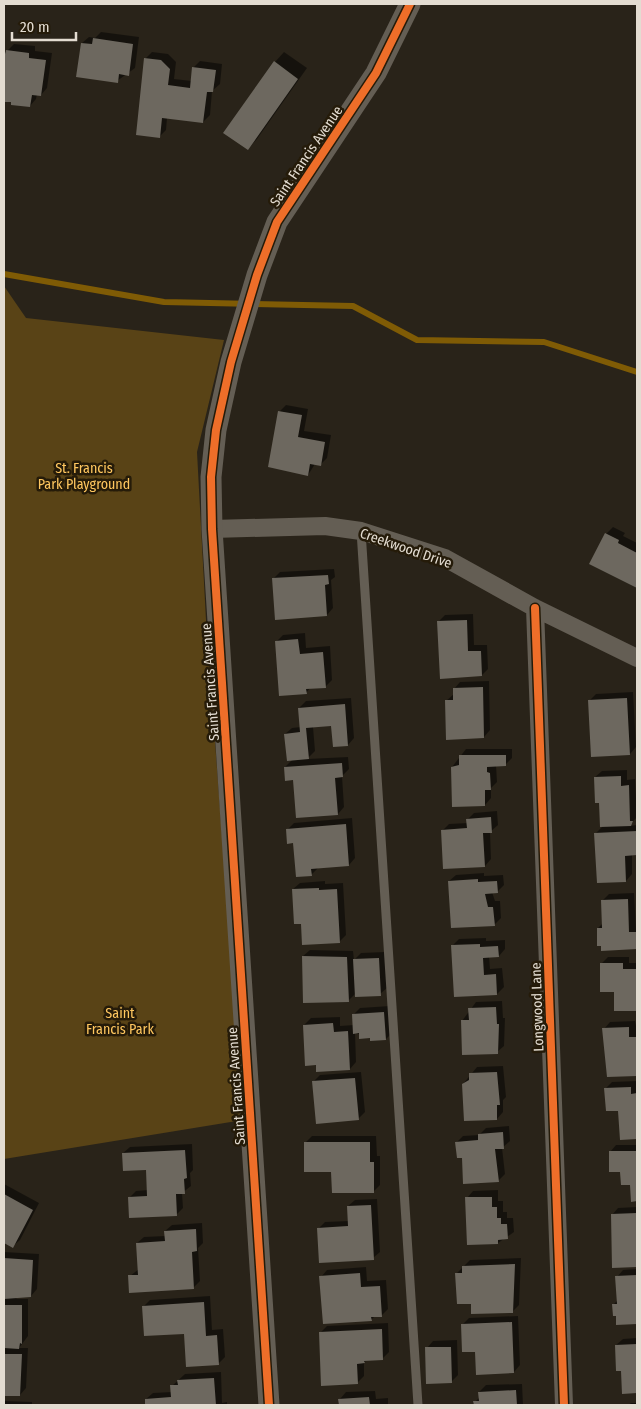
<svg xmlns="http://www.w3.org/2000/svg" width="641" height="1409" font-family="'Fira Sans Condensed',sans-serif">
<rect width="100%" height="100%" fill="#292319"/>
<path fill="#594316" d="M4 286 26 318 224 340 197 452 206 620 243 1120 4 1159Z"/>
<path fill="#0007" d="M101 32 139 37 135 68 117 81 82 43 89 37 95 38Z
M14 44 35 46V51L52 53 47 88 41 95 37 94 36 99 30 106 4 100V51H7Z
M152 52 168 54 176 62 174 79 192 81 193 68 200 61 222 64 220 84 212 91 210 115 203 122 167 118 166 130 159 137 145 59Z
M284 52 307 68 257 139 248 149 275 62Z
M286 405 308 409 304 431 331 435 327 458 320 465 315 464 308 475 280 411Z
M613 527 625 533 623 536 637 543V587L591 563 606 534Z
M334 569 335 577 331 580 333 608 327 615 274 578 280 572Z
M473 614 474 645H487L488 669 482 675 438 622 445 615Z
M305 633 306 648 330 646 332 680 325 687H311L306 693 277 641 283 635Z
M489 681 490 730 484 737 446 701 454 694V689L460 682Z
M633 692 636 747 630 754 589 701 596 694Z
M351 698 354 738 348 745 332 725 313 727 315 751 307 759 348 757 349 769 342 776 344 807 338 814 295 779 285 767 293 759 285 734 292 728 301 727 299 708 306 701Z
M466 749H512V758L505 765H496L497 782 491 788V798L485 805 452 767Z
M627 770V780L635 779 637 817 629 826 637 825V854H632V874L626 881 596 833 603 826 595 777 602 771Z
M497 811 498 825 490 832 491 859 485 866 443 830 449 824 468 823V819L474 813Z
M352 818 355 858 349 865 318 868 311 875 287 830 294 823Z
M484 873V876L503 875 504 885 497 892H492L495 901H500L501 918 494 925 449 881 456 875Z
M325 881V884L343 883 346 935 339 942 302 922 293 889 300 883Z
M634 893 637 948 602 949 598 928 603 923 602 901 609 894Z
M486 938V941L505 940V949L499 956H489L490 969 502 968 504 987 497 994 452 946 459 939Z
M310 950 353 951 354 960 361 953 385 952 387 988 380 994 356 993 348 1001 303 956Z
M608 957H629V963H637V1010H615V991L601 964Z
M502 1001 503 1018H505L504 1046 497 1052 462 1021 476 1002Z
M390 1006 393 1032 386 1039 371 1040V1037L355 1033 356 1062 350 1069 317 1064 304 1025 311 1018 340 1017V1026L354 1025 353 1015 360 1008Z
M635 1021 637 1031V1075L608 1076 604 1029 610 1022Z
M503 1066 506 1097 503 1100V1112L497 1119 463 1084 477 1067Z
M361 1072 365 1112 358 1119 313 1082 320 1075Z
M637 1081V1138H621L619 1109 606 1088 612 1082Z
M509 1126 510 1141 502 1148 505 1174 498 1181 463 1156 457 1142 463 1136 479 1135 486 1128Z
M312 1136H376L377 1156H380V1185L374 1191 333 1170 305 1143Z
M192 1144 193 1170 190 1173 191 1186 182 1193 183 1208 176 1215 129 1198 136 1191 148 1190 147 1169 123 1153 130 1147Z
M616 1145H637V1200H632L631 1184 610 1152Z
M4 1184 39 1203 20 1240 13 1246 4 1241Z
M498 1190V1201H503V1212H507V1218H513L514 1232 498 1243 467 1198 473 1191Z
M377 1199 380 1252 373 1258 318 1229 325 1222 349 1221 348 1206 355 1200Z
M637 1207V1266H614L612 1215 618 1208Z
M202 1223 203 1243 198 1248 200 1281 193 1288 130 1276 139 1269 137 1243 144 1237 165 1236V1231L172 1225Z
M4 1252 39 1254 37 1289 31 1296 20 1295 16 1299H28V1336L19 1348H28L26 1388 20 1395 4 1394Z
M521 1258 519 1305 512 1312 472 1303 457 1273 470 1260Z
M366 1267 367 1281 386 1280 388 1309 382 1315 375 1316 371 1320 321 1277 327 1270Z
M637 1269V1322L617 1323 614 1304 618 1300 617 1277 623 1270Z
M210 1296 212 1330 223 1329 225 1357 219 1363 185 1333 143 1307 150 1300Z
M518 1316 520 1365 514 1372 476 1350 462 1325 469 1318Z
M388 1323 389 1352 382 1359H367L364 1363V1376L357 1383 320 1333 327 1326Z
M637 1338V1392L623 1393 622 1370 616 1345 623 1339Z
M457 1340 458 1375 451 1382 427 1348 433 1341Z
M221 1372 222 1403 227 1402V1405H146V1399L153 1393 172 1392V1386L185 1374Z
M522 1384 523 1405H475V1402L480 1397 479 1392 486 1385Z
M375 1391 376 1399 388 1398V1405H340V1399L346 1392Z
M4 1401 32 1402V1405H4Z
M631 1403H637V1405H628Z"/>
<g fill="none" stroke-linecap="round" stroke-linejoin="round">
<path stroke="#7f5b05" stroke-width="6" d="M4 274 164 302 353 306 417 340 544 342 637 372"/>
</g>
<path fill="#6d685f" d="M93 38 133 44 129 76 119 74 118 83 76 77 81 43 92 44Z
M6 50 29 53V58L46 60 41 96 32 95 30 107 11 105V102H4V58Z
M144 58 161 60 170 69 168 85 190 88 192 67 216 70 213 92H207L203 123 162 118 160 138 136 135Z
M274 61 298 79 248 150 223 133Z
M278 411 302 415 298 437 325 442 321 466 310 464 308 476 268 467Z
M605 533 619 540 618 543 637 553V588L589 564Z
M328 575 329 584 325 585 327 616 275 620 272 578Z
M467 620 468 651H481L482 676 440 679 437 621Z
M298 639 300 654 323 652 326 688 306 689 307 694 279 696 275 641Z
M483 687 484 738 446 740 445 700H453V688Z
M627 698 630 755 591 757 588 700Z
M345 704 348 746 333 747 331 726 306 728 309 759 287 761 284 734 300 732 298 708Z
M459 755H506V766L487 767V772L490 773 491 790H485V806L452 807 451 767 459 765Z
M342 763 343 777 335 778 338 815 296 818 293 780 285 781 284 767Z
M621 776V786L629 785 630 821H633L631 826 600 827 599 803H595L594 777Z
M491 817 492 833H483L485 867 443 869 441 830 467 828 466 819Z
M346 824 349 866 311 869 312 876 296 877 293 843 287 844 286 829Z
M637 831V855L625 856 626 882 597 883 594 833Z
M478 879V882L497 881 498 893 485 894 488 907H493L495 926 451 928 448 881Z
M319 888V890L337 889 340 943 302 945 301 924H294L292 889Z
M628 899 629 932H637V949L601 951V946H597V928H602L601 900Z
M480 944V947L498 946 499 957 483 958 484 975 496 974 497 995 454 997 451 945Z
M302 956 347 957 349 1002 303 1003Z
M379 958 381 996 355 997 353 959Z
M600 963H623V969H637V1011H614V992H600Z
M496 1007 497 1024H499L498 1054 462 1055 461 1020H469L468 1008Z
M384 1012 386 1040 370 1041V1038L359 1039V1033L353 1034 352 1014Z
M333 1023 334 1032 348 1031 350 1070 316 1072V1065L305 1066 303 1025Z
M629 1027V1037H637V1076L607 1077 602 1028Z
M497 1072 500 1105H497V1120L464 1121 462 1084 469 1080V1073Z
M355 1078 359 1120 316 1124 312 1081Z
M631 1087V1094L637 1093V1139L620 1140 618 1111H606L604 1088Z
M503 1132 504 1149H495L499 1182 463 1184 462 1158H457L455 1142 478 1140V1134Z
M304 1142H370V1162H374V1193H332L331 1172H304Z
M185 1150 187 1178 184 1179 185 1194H176L177 1216 129 1218 128 1197 147 1196 146 1170 123 1171 122 1153Z
M609 1151H637V1201L631 1202 630 1185H621L620 1172H609Z
M4 1194 33 1210 13 1248 4 1243Z
M465 1197H492V1207H497V1218H501V1224H507L508 1239 498 1240V1244L467 1245Z
M371 1205 374 1260 319 1263 317 1228 348 1226 347 1206Z
M637 1213V1267L612 1268 611 1214Z
M196 1229 197 1251 192 1252 194 1289 129 1293 128 1275H138L136 1243 165 1241 164 1231Z
M4 1258 33 1260 31 1297 4 1299Z
M515 1264 513 1313 471 1314V1304H457L455 1273H462V1266Z
M360 1273 361 1287 380 1286 382 1317H371L372 1321 323 1324 319 1276Z
M637 1275V1324L616 1325V1316H613L612 1304H617L615 1276Z
M204 1302 206 1336 217 1335 219 1365 186 1367 184 1334 144 1336 142 1306Z
M4 1305H22V1344L20 1343 19 1349 4 1348Z
M512 1322 514 1373 476 1375 475 1352H462L461 1324Z
M382 1329 383 1360 364 1361 365 1363 357 1364 358 1384 321 1386 319 1332Z
M637 1344V1393L622 1394 621 1371H616L615 1345Z
M425 1347H451L452 1383 426 1384Z
M4 1354H22L20 1396H4Z
M214 1378 216 1405H145V1399L171 1397 170 1385H178L177 1380Z
M516 1390 517 1405H474L473 1401H479L478 1392Z
M369 1397 370 1405H339L338 1399Z"/>
<g fill="none" stroke-linecap="round" stroke-linejoin="round">
<path stroke="#645e54" stroke-width="9" d="M361 531 418 1405"/>
<path stroke="#645e54" stroke-width="18" d="M212 529 325 526 361 531 445 558 535 608 637 658
M535 608 564 1405"/>
<path stroke="#645e54" stroke-width="21" d="M269 1405 212 529 211 477 216 430 231 362 257 275 277 222 376 73 410 4"/>
<g stroke="#251b09" stroke-width="11">
<path id="cycleway" d="M535 608 564 1405
M269 1405 212 529 211 477 216 430 231 362 257 275 277 222 376 73 410 4"/>
</g>
<use href="#cycleway" stroke="#ee6e29" stroke-width="8"/>
</g>
<g text-anchor="middle" stroke-width="5" stroke-linejoin="round" paint-order="stroke">
<g font-size="14" fill="#e3dcd1" stroke="#251b09">
<text transform="translate(306 156) rotate(-56)" y="5">Saint Francis Avenue</text>
<text transform="translate(406 548) rotate(19)" y="5">Creekwood Drive</text>
<text transform="translate(210 682) rotate(-94)" y="5">Saint Francis Avenue</text>
<text transform="translate(537 1007) rotate(-92)" y="5">Longwood Lane</text>
<text transform="translate(236 1086) rotate(-94)" y="5">Saint Francis Avenue</text>
</g>
<g font-size="14" fill="#ffc75f" stroke="#251b09">
<text x="84" y="473">St. Francis<tspan x="84" dy="16">Park Playground</tspan></text>
<text x="120" y="1018">Saint<tspan x="120" dy="16">Francis Park</tspan></text>
</g>
</g>
<rect width="641" height="1409" fill="none" stroke="#e3dcd1" stroke-width="10"/>
<path d="M12 32v8h64v-8" fill="none" stroke="#e3dcd1" stroke-width="2.5"/>
<text x="20" y="32" font-size="15" fill="#e3dcd1" stroke="#251b09" stroke-width="4" paint-order="stroke">20 m</text>
</svg>
